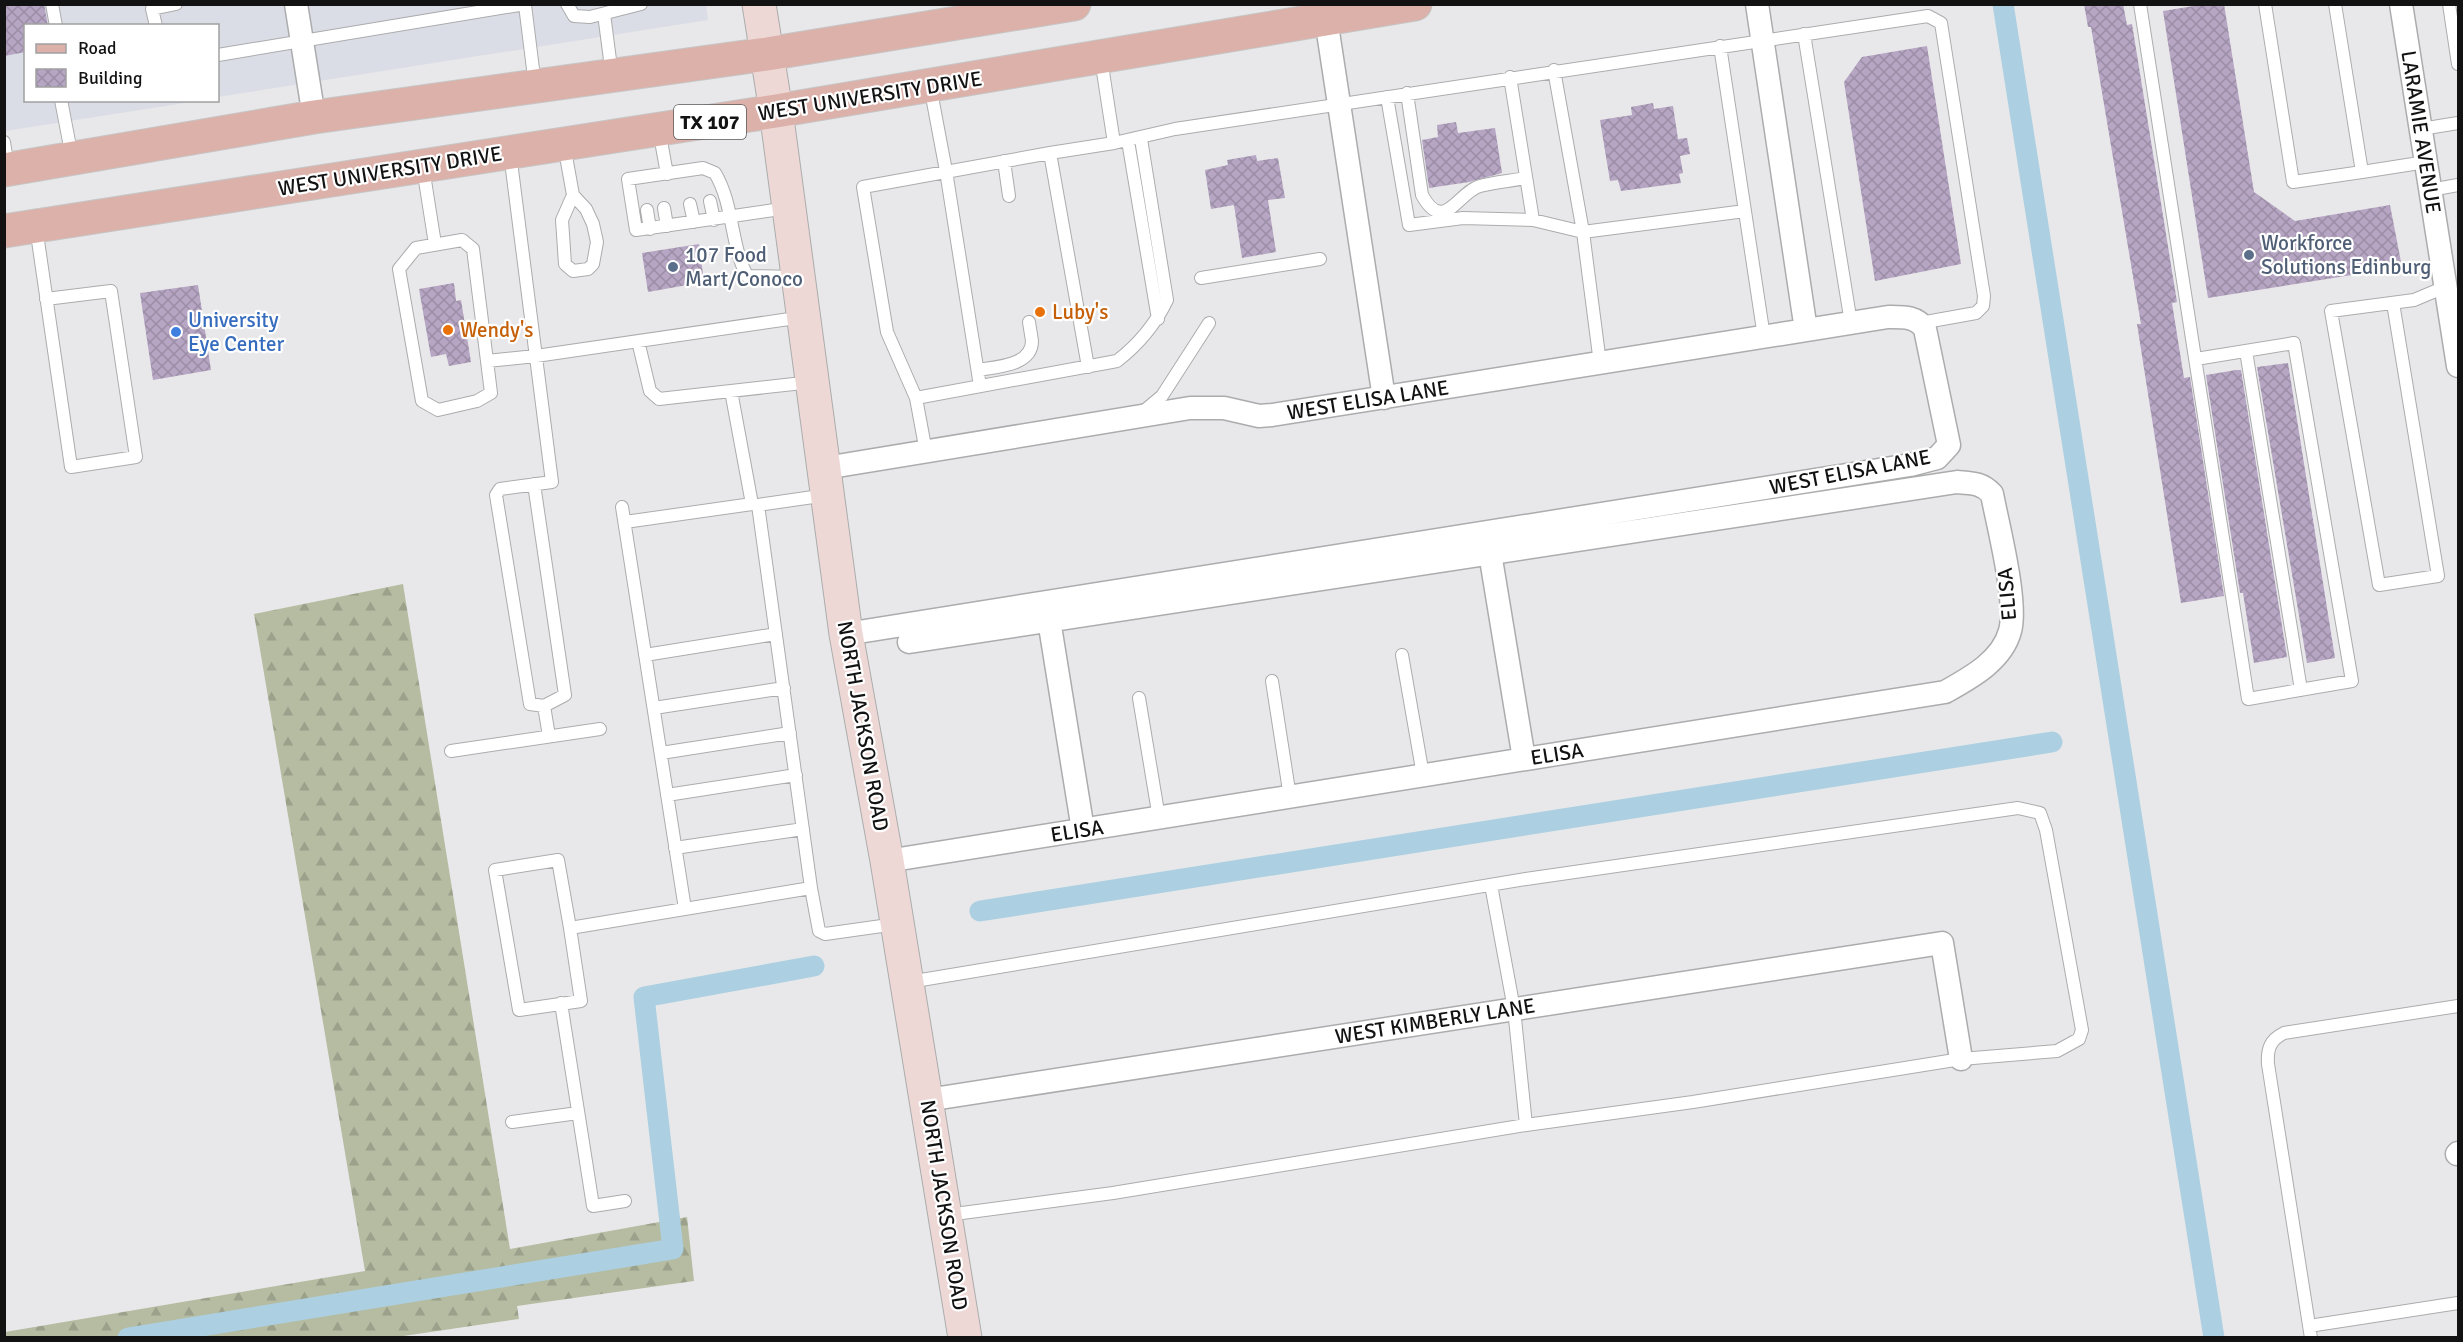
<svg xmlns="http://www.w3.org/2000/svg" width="2463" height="1342" font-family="Signika,sans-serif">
<defs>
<pattern id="forest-firs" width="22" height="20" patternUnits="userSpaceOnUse" patternTransform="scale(1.5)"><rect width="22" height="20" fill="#b5bca1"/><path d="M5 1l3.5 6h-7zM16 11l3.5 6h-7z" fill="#9ba18a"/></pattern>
<pattern id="building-cross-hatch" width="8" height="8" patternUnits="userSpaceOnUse" patternTransform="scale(1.5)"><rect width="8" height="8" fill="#b6a5c3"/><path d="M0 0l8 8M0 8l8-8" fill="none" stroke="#9b8da6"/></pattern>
</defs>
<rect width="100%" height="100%" fill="#e8e8ea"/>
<path fill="#dbdde6" d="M5 5H706L708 20 218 97V26H26V100L198 101 5 131Z"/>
<path fill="url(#forest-firs)" d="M403 584 510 1249 687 1217 694 1281 517 1306 519 1319 390 1338 5 1337V1332L365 1271 254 614Z"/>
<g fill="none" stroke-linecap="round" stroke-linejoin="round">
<path stroke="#acd0e1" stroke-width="21" d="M2003 4 2214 1338
M980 911 2052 742
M128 1338 673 1249 644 997 814 966"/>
</g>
<path fill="url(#building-cross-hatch)" d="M4 4H44L48 26H26V52L4 56Z
M2084 4H2123L2127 25 2132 24 2177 302 2172 303 2184 378 2190 377 2224 596 2181 603 2137 324H2141L2091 27H2088Z
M2206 4H2224L2254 192 2295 221 2390 205 2402 267 2208 298 2163 11Z
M1927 46 1961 264 1875 281 1844 82 1862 57Z
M1653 103 1654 109 1673 106 1678 139 1687 138 1690 154 1680 156 1683 173 1679 174 1681 183 1621 191 1618 180 1610 181 1600 120 1632 115 1631 107Z
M1456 122 1458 133 1495 128 1502 173 1469 182 1429 188 1422 140 1438 137 1437 125Z
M1256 155 1257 161 1278 158 1285 198 1268 200 1276 252 1242 258 1234 205 1211 209 1205 170 1228 165 1227 160Z
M699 244 704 282 648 292 642 253Z
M454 283 456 301 461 300 471 362 449 366 446 354 431 357 419 289Z
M198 285 211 370 153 380 140 293Z
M2288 363 2335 658 2307 663 2257 367Z
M2236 370H2241L2287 657 2254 663 2243 593H2240L2206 375Z"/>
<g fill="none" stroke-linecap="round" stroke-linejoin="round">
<g stroke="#abacad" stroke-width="14">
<path id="service" d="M52 4 56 26
M567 4 574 16 590 17 641 4
M2140 4 2248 699 2352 681 2294 343 2196 359
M2265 4 2293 182 2362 172
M2335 4 2362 172 2426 162
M2449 4 2458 64
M525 5 535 85
M604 14 612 75
M156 26 152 9 176 4
M1804 34 1851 323
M1720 46 1764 337
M218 55 525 4
M1554 70 1583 232 1600 363
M1510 77 1533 220
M930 86 946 171 980 386
M1407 93 1422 195C1444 235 1458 192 1480 186 1494 182 1511 181 1526 178
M1387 97 1409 225 1463 218 1533 220 1583 232 1745 211
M61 100 72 157
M2421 129 2458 123
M659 130 667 174
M1128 141 1158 319
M4 142 8 168
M1114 143 1175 129 1928 16 1941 23 1984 296 1983 306 1976 313 1920 323
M564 145 573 195 586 209 593 224 597 242 593 264 588 269 573 271 565 264 562 220 573 195
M510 154 552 482 500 489 496 495 530 704 544 706 565 695 534 484
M1004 161 1009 196
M423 168 435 244
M2430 190 2458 185
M710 201 714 220
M690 204 694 222
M664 208 667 226
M788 208 636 230 628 179 703 168 715 173C734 205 730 243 747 276L797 277
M647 210 650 229
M36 227 71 467 136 457 111 291 46 299
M462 240 473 249 491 393 477 401 438 410 422 401 399 269 416 248Z
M1201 278 1320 259
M2393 303 2438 576 2379 585 2331 311 2414 300 2445 287
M638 341 650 391 659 399 812 382
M2246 351 2301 690
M487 361 536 356 803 317
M1088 367 1050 153 1114 143 1101 59
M978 370C995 367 1032 366 1032 341 1031 335 1030 328 1029 322
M731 391 752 504 758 505 827 495
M916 398 1117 361C1139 344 1155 325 1167 300L1141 139
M1144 411 1162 396 1209 323
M926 452 916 398 887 332 863 187 1050 153
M622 507 685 909
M625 522 752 504
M645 655 776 634
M1402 655 1423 775
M1272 681 1290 797
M1139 698 1159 818
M544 706 549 736
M654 708 784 688
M451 751 600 729
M661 753 790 733
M667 795 796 775
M675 848 803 829
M1491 885 1514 1009 1526 1125
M811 888 819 931 825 934 896 924
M570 928 558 860 495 870 519 1010 581 1001 570 928 811 888 758 505
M909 982 1526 879 2018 808 2040 813 2046 830 2082 1030 2079 1039 2057 1051 1961 1059 1693 1102 1526 1125 1113 1193 947 1215
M561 1003 593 1206 625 1201
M512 1122 578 1113
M2309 1326 2458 1303
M2311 1338 2268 1064C2267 1049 2270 1040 2284 1033L2458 1006"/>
</g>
<g stroke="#abacad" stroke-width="25">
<path id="minor" d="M296 4 314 117
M1757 4 1806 330
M2401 4 2458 366
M1326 19 1384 398
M825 468 1190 408H1224L1259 416 1272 415 1888 317C1903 317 1916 316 1925 329L1949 445 1937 458 1910 465C1555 522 1200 577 846 634
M1490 553 1524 759
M1049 620 1083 830
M887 861 1945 692C1970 678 2002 661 2010 631 2018 602 1998 526 1992 494 1982 483 1972 483 1957 482L909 642
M927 1100 1942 943 1961 1059
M2457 1154 2458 1153"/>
</g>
<g stroke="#abacad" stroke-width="35">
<path id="secondary" d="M759 4 776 111 846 634 887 861 965 1338"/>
</g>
<g stroke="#c6c6c6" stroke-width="35">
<path id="primary" d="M4 170 314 117 767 54 1074 4
M4 231 776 111 1415 4"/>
</g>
<use href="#service" stroke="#fff" stroke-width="12"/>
<use href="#minor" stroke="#fff" stroke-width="22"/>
<use href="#secondary" stroke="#eed8d5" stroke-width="33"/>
<use href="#primary" stroke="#dcb1aa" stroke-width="33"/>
</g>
<g fill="#5c6f8a" stroke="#fff" stroke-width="2">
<circle cx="2249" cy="255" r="6"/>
<circle cx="673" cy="267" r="6"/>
</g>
<g fill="#e8710a" stroke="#fff" stroke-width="2">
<circle cx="1040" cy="312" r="6"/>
<circle cx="448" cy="330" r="6"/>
</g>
<circle fill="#3f7fe0" stroke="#fff" stroke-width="2" cx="176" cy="332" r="6"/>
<g text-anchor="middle" stroke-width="4.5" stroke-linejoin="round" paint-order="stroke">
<rect fill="#fff" stroke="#595959" stroke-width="1.5" x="674" y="105" width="72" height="34" rx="4.5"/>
<g font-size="20" font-weight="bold" fill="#121212">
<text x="710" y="129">TX 107</text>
</g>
<g font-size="21" fill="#121212" stroke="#fff">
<text transform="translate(870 96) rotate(-9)" y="7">WEST UNIVERSITY DRIVE</text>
<text transform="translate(2421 132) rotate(81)" y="7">LARAMIE AVENUE</text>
<text transform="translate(390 171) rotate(-9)" y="7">WEST UNIVERSITY DRIVE</text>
<text transform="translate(1368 400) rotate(-9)" y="7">WEST ELISA LANE</text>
<text transform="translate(1850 472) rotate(-11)" y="7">WEST ELISA LANE</text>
<text transform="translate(2007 594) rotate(-95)" y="7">ELISA</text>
<text transform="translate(863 726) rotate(80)" y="7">NORTH JACKSON ROAD</text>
<text transform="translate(1557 754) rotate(-9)" y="7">ELISA</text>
<text transform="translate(1077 831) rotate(-9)" y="7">ELISA</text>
<text transform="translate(1435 1021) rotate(-9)" y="7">WEST KIMBERLY LANE</text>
<text transform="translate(944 1205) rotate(81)" y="7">NORTH JACKSON ROAD</text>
</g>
<g font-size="21" fill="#4e5e75" stroke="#fff" text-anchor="start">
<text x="2261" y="250">Workforce<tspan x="2261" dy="24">Solutions Edinburg</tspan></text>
<text x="685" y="262">107 Food<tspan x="685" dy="24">Mart/Conoco</tspan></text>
</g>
<g font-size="21" fill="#c56008" stroke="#fff" text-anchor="start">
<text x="1052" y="319">Luby's</text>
<text x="460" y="337">Wendy's</text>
</g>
<g font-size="21" fill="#366cbe" stroke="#fff" text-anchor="start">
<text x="188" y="327">University<tspan x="188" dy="24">Eye Center</tspan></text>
</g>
</g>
<rect width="2463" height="1342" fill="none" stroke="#121212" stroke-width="12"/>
<rect x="24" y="24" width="195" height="78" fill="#ffffff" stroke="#a0a0a0" stroke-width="1.5"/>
<rect x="36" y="44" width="30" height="9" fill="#dcb1aa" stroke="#a0a0a0" stroke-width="1.5"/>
<text x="78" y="54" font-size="18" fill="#121212">Road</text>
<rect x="36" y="69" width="30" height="18" fill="url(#building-cross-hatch)" stroke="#a0a0a0" stroke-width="1.5"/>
<text x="78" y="84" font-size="18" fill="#121212">Building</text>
</svg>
